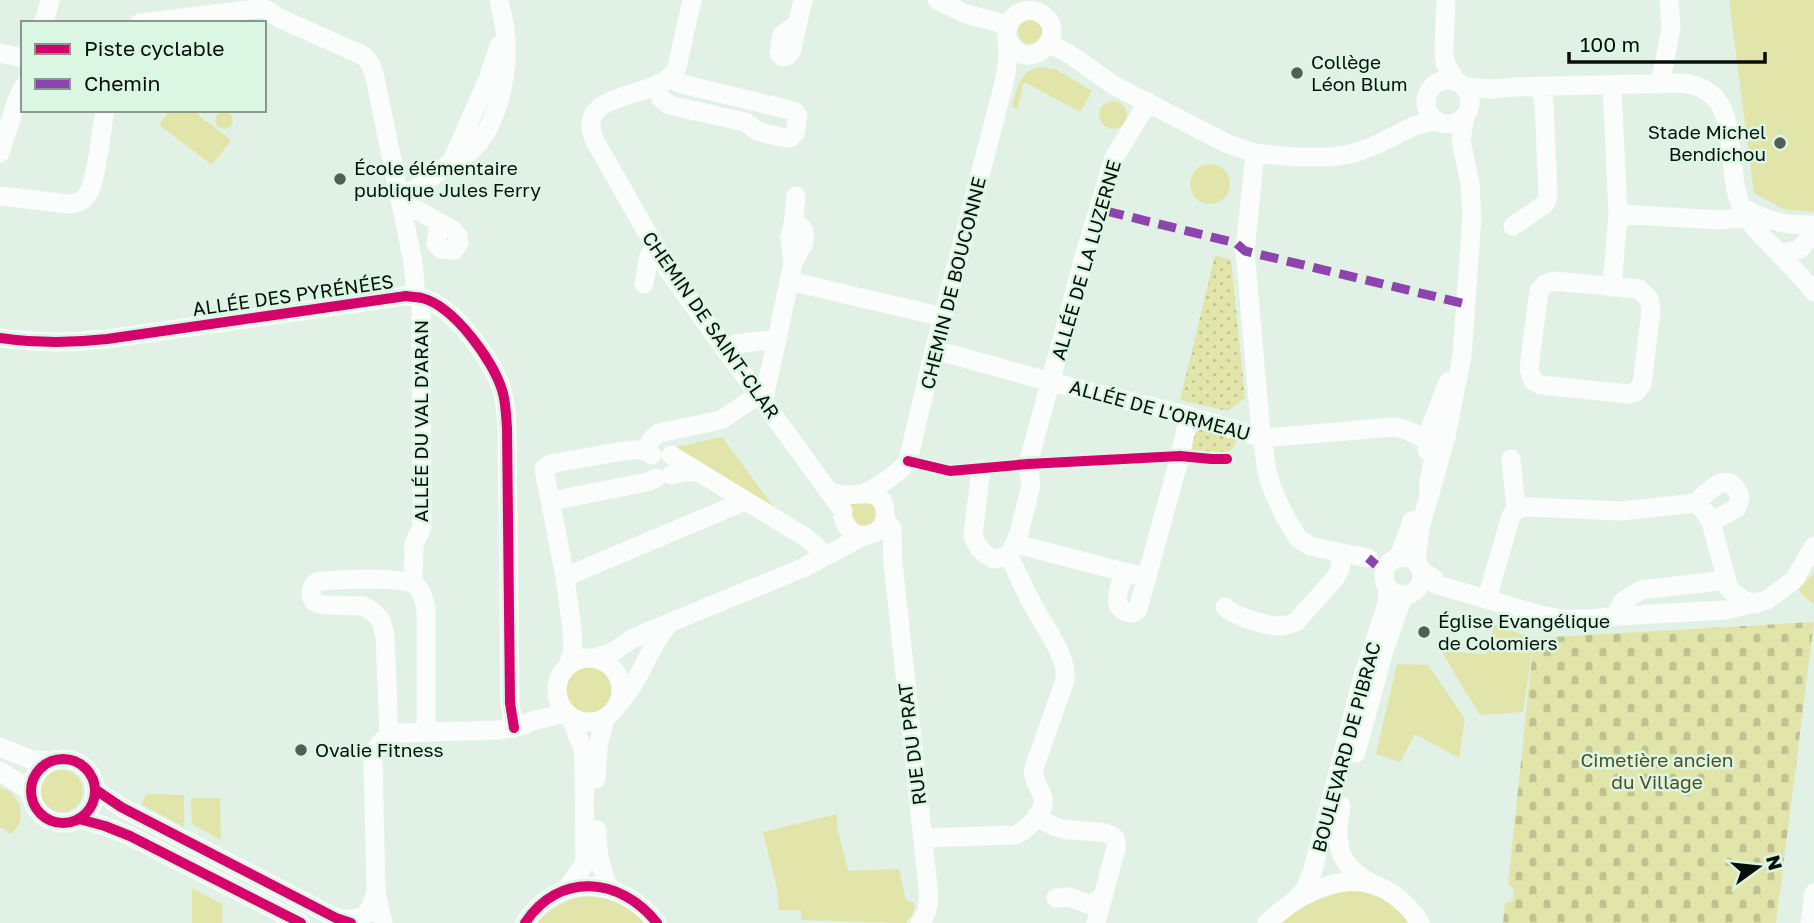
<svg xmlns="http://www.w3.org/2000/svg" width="1814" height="923" font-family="'Golos Text',sans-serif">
<defs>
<pattern id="cemetery-stones" width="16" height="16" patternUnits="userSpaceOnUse" patternTransform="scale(1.75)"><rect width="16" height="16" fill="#e2e5aa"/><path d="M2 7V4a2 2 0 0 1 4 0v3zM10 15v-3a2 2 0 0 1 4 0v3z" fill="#c0c391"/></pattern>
<pattern id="garden-dots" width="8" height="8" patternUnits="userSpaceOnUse" patternTransform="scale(1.75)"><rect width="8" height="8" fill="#e2e5aa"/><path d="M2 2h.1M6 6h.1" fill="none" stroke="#c0c391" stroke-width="1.8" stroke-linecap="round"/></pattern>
</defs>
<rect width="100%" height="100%" fill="#e1f1e6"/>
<path fill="#e2e5aa" d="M1729 0H1814V212L1783 209 1754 193Z
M1018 32a12 12 0 1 1 24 0a12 12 0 1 1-24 0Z
M1040 67 1057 70 1092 91 1080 112 1024 82 1017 109 1012 107C1015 95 1018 78 1029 71 1029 70 1039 67 1040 67Z
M1099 115a14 14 0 1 1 28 0a14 14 0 1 1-28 0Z
M170 110H192L231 140 212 165 159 125Z
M215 120a9 9 0 1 1 18 0a9 9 0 1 1-18 0Z
M1190 184a20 20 0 1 1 40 0a20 20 0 1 1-40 0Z
M722 437 779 514 676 447Z
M858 500 877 503 879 522 855 528 849 510 852 504Z
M1814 573V605L1798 590Z
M1494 625 1534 638 1523 712 1480 715 1441 651 1486 654Z
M1397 664 1428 665 1465 719 1459 758 1415 734 1400 762 1376 754Z
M591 665C642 673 605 740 567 707 559 687 569 668 591 665Z
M41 791a21 21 0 1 1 42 0a21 21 0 1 1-42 0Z
M0 787C20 792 29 819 12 833H8L3 828H0Z
M147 794 184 795V827L141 804Z
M191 798H220L221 840 192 824Z
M837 814V827L848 871 899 869 906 900 914 903C916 912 912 917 905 923L801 920V910H779L777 888 763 832Z
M192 888 222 904V923H192Z
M1354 889 1387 899 1411 923H1280C1305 903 1324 896 1354 889Z
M580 897C608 895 625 904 646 923H537C549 910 563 901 580 897Z"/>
<path fill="url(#cemetery-stones)" d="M1814 622 1776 923H1503L1505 903 1513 901 1514 889 1508 884 1534 638Z"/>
<path fill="url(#garden-dots)" d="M1215 255 1231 260 1245 398 1228 411 1180 400Z
M1205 428 1238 437C1230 463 1208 455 1187 450 1191 438 1193 432 1205 428Z"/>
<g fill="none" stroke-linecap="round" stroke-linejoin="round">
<path stroke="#fafdfb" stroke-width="19" d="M692 0 677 67C661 103 571 87 595 141L670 273 843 511
M937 0 966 14 1008 25
M1446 0 1444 51 1445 63 1456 81
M44 23 50 0
M140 23 264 8 277 17 364 56 371 65 374 73 413 262 415 283 414 297
M797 24 782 35 779 53 783 57 789 55 791 52 803 0
M1049 44 1068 53 1115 86 1228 144 1255 153 1294 157H1332L1355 153 1378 144 1414 126 1435 120
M0 53 23 58
M1426 102a22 22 0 1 1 44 0a22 22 0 1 1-44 0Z
M1660 84 1671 29 1669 0
M1612 85 1618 214 1612 287
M656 87 661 98 669 105 745 122 759 132 786 138H790L795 133 798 116 794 111 682 84 669 79
M1465 87 1492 89 1517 87 1681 83C1751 89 1718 171 1746 216 1753 228 1764 238 1774 248 1788 263 1802 277 1814 292
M0 153 17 100 23 87
M451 163 488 79 499 46
M400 195C419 190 434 174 450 163 458 158 466 156 473 149 497 126 508 75 506 43 506 28 502 14 499 0
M0 196 68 204C76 204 83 201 88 194 96 182 102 128 105 110
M1742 207C1765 221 1787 226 1814 225
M417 210 453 230 458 236 459 243 454 250 441 249 436 244 439 223
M1618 214 1721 220 1746 217
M793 225 796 196
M1513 226 1545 204 1548 196 1544 101 1540 87
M1780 254 1800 249 1814 232
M789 281 943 317
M1554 281 1639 289 1649 299 1651 310 1642 384 1637 391 1629 394 1541 385 1533 381 1529 369 1539 291 1545 284Z
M644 284 649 256 656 250
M0 338C35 343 71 343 107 339L406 296C411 297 418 297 422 298 454 306 493 361 502 390 506 402 506 416 507 428L510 703 514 728
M777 339 793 263 804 242V230L798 224 793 225 790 237 793 263
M725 350 736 344 777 339 763 402
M935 350 1051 382 1189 416 1263 438 1394 427 1404 429 1428 440 1432 444 1434 456 1429 481V495
M1427 450 1430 429 1448 382
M647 452C646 444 653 437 659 433L721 420 758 395
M671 455 805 537 817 547 821 558
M1511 459 1516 510
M981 469 973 534C976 547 982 553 994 559L1009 556 1019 534 1031 485 1028 464 1087 247 1114 158 1148 102
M671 475 684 472H699
M829 491C834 493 839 494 845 495 861 495 882 487 885 511 889 535 853 548 843 518
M867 492C882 484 898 474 908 461L931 363 1002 91C1005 78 1008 66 1008 53 1008 44 1005 34 1008 25 1010 20 1014 16 1019 13 1025 10 1033 9 1040 13 1074 32 1026 80 1008 39
M551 501 647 482 656 478
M1696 503C1710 490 1729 467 1740 497L1737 508 1711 522
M885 520 892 528 893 563 928 887C929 901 929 911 920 923
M1016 544 1124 572
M1342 553 1368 558
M1402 556 1401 551 1412 521
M1384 576a19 19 0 1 1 38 0a19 19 0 1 1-38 0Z
M1416 561 1420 528 1446 437 1462 356 1472 217 1470 183 1461 141 1465 117
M1422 571 1434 579 1435 584 1540 615 1562 619H1593L1616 616 1726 610 1767 600 1794 580 1814 546
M565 577 745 501
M1146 577 1124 572C1120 587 1108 611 1132 613L1138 609 1180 456 1189 416
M413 584 414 544 422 527 421 298
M1487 598 1511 516 1516 510 1526 507 1622 511 1696 503 1705 512 1711 522 1729 589 1743 600 1756 604
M1225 607C1233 616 1267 626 1279 626 1285 626 1291 624 1296 622L1336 577 1340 569 1342 553 1310 546 1298 538 1284 515 1272 488 1267 472 1260 422 1245 251 1255 153
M1616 616 1623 601 1641 590 1727 580
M557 690a32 32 0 1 1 64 0a32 32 0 1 1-64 0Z
M595 658 613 652 630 640 652 630 805 567 865 535
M568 666 573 649 572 629 565 577 544 469 550 464 629 450H642L652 455
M619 703C640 682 648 648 668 625
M389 736 385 636 381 620 371 610 362 606 323 605 314 602C309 594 310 587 317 582 334 579 401 577 414 584 422 589 424 600 426 609V733
M0 747 32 760 49 761
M1356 753 1383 654 1401 602 1405 595
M31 791a32 32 0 1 1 64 0a32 32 0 1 1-64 0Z
M0 771 30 791
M596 779 598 746 605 719
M96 790 121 807 336 918 351 923
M1341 806C1334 845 1337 866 1376 886
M1037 816C1045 822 1053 827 1063 829 1075 832 1105 829 1114 837 1117 841 1116 843 1116 848L1096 923
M79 819 105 826 130 836 301 923
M597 830C597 851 600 870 610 889
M923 838 1015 835C1027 830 1045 813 1043 799 1041 789 1034 781 1033 771L1065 680C1068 656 1044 627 1033 605 1024 589 1017 572 1009 556
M566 890 583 866 585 858 584 761 583 749 570 717
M376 891 373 757 375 751 381 742 389 736 398 733 499 730 521 726 532 721 566 713
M1056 898 1069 897 1091 905 1104 895
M1293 902 1304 891 1312 873 1363 676 1387 604 1388 588
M339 918C363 922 371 914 376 891L383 923
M525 923C559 871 621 877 657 923
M1267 923C1300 892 1351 864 1394 895 1405 903 1413 911 1420 923
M1810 923 1814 893"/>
<path stroke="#8e44ad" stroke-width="9" stroke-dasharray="18 9" stroke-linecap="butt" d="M1106 211 1236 243 1245 251 1466 304
M1368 558 1376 565"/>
<g stroke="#dbf7e3" stroke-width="15">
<path id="cycleway" d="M0 338C35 343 71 343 107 339L406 296C411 297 418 297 422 298 454 306 493 361 502 390 506 402 506 416 507 428L510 703 514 728
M908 461 950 471 1028 464 1180 456 1211 459H1227
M31 791a32 32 0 1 1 64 0a32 32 0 1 1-64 0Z
M96 790 121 807 336 918 351 923
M79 819 105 826 130 836 301 923
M525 923C559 871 621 877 657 923"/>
</g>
<use href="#cycleway" stroke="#d6006c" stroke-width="10"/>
</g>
<g fill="#535e56" stroke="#dbf7e3" stroke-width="2.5">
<circle cx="1297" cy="73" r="7"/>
<circle cx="1780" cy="143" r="7"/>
<circle cx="340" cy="179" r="7"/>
<circle cx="1424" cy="632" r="7"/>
<circle cx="301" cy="750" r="7"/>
</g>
<g text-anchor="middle" stroke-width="5" stroke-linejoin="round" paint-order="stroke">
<g font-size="19" fill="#060f09" stroke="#dbf7e3" text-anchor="start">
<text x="1311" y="69">Collège<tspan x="1311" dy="22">Léon Blum</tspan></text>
<text x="1766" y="139" text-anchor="end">Stade Michel<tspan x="1766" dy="22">Bendichou</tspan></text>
<text x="354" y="175">École élémentaire<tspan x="354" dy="22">publique Jules Ferry</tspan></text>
<text x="1438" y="628">Église Evangélique<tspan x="1438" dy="22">de Colomiers</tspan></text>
<text x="315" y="757">Ovalie Fitness</text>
</g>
<g font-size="19" fill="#060f09" stroke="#dbf7e3">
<text transform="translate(1086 260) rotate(-74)" y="7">ALLÉE DE LA LUZERNE</text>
<text transform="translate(953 283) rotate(-76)" y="7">CHEMIN DE BOUCONNE</text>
<text transform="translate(293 295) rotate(-8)" y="7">ALLÉE DES PYRÉNÉES</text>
<text transform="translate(711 325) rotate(55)" y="7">CHEMIN DE SAINT-CLAR</text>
<text transform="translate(1160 410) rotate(15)" y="7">ALLÉE DE L'ORMEAU</text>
<text transform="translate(421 421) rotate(-90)" y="7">ALLÉE DU VAL D'ARAN</text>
<text transform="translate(912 744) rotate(-97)" y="7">RUE DU PRAT</text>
<text transform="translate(1346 747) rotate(-75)" y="7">BOULEVARD DE PIBRAC</text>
</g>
<g font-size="19" fill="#504d22" stroke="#dbf7e3">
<text x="1657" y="767">Cimetière ancien<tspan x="1657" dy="22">du Village</tspan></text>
</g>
</g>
<rect x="21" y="21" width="245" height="91" fill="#dbf7e3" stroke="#869a8c" stroke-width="2"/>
<rect x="35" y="44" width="35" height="10" fill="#d6006c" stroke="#869a8c" stroke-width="2"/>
<text x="84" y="56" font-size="21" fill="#060f09">Piste cyclable</text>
<rect x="35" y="79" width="35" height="10" fill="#8e44ad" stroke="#869a8c" stroke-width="2"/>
<text x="84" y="91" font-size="21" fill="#060f09">Chemin</text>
<g transform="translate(1758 867) rotate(75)" stroke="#dbf7e3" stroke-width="5" paint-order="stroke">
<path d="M0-5L12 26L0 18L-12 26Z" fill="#060f09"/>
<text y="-10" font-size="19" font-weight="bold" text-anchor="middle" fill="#060f09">N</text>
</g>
<path d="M1569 52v10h196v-10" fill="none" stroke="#060f09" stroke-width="3.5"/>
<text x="1580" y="52" font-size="21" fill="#060f09" stroke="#dbf7e3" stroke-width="5" paint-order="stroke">100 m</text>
</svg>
